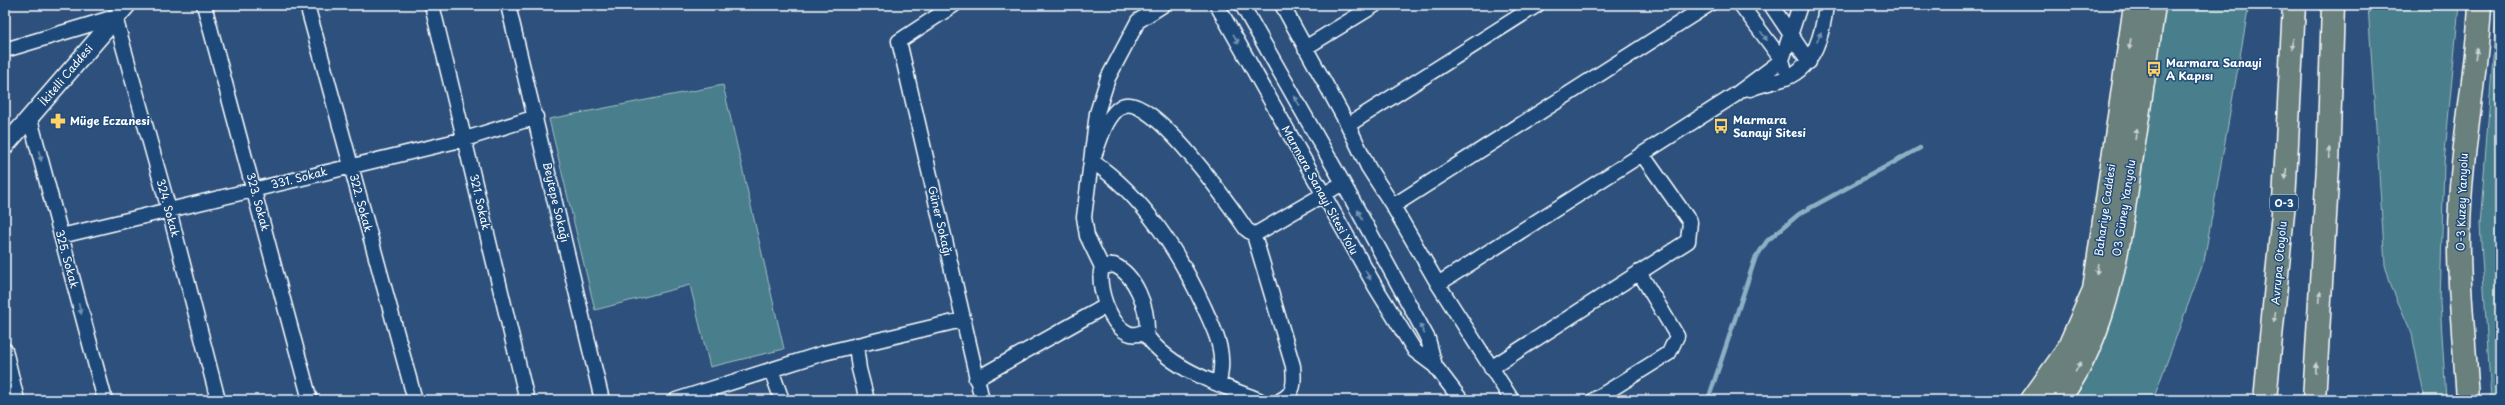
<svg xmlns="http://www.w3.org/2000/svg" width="2505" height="405" font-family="'Playpen Sans',sans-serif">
<rect width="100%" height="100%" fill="#2d517c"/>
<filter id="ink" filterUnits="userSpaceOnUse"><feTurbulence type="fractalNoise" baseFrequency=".025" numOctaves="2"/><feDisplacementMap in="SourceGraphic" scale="8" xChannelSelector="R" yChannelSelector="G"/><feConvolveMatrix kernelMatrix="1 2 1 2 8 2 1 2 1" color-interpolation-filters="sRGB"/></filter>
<g filter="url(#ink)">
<path fill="#4a7e8c" stroke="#a4bec6" d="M2155 5H2249L2204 261 2153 400H2070Z
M2368 5H2459L2444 163 2440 302 2446 400H2425L2412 334 2391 286 2385 265Z
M2497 5H2500V400H2491L2480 225Z
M723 85 784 349 710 367 690 285 595 310 549 119Z"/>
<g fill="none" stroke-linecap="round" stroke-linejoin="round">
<path stroke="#8eb0c5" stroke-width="4.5" d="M1708 400 1755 259 1767 241 1799 214 1920 148"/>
<g stroke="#fff" stroke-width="17">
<path id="minor" d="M204 5 310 400
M307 5 415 400
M432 5 527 400
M508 5 602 400
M954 5 899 41 982 400
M1217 5 1375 286 1415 351 1435 366 1461 400
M1242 5 1343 183 1428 339 1435 366
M1282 5 1348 125 1368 167 1393 206 1438 284 1512 400
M1741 5 1782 60 1784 67
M1771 5 1809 62
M1305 48 1375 5
M5 50 115 17 169 210 218 400
M1750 89C1762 84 1775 82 1786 78 1815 66 1823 33 1826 5
M30 119 105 400
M1348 125 1537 5
M1393 206 1708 5
M1254 235 1293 366C1294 380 1296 393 1281 400
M61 236 465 139 536 117
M1114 265C1136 275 1147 307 1147 329 1120 353 1094 291 1102 267Z
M1102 267 1087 236 1084 217 1097 113 1108 78 1138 21 1163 5
M1438 284 1735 95 1782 60 1800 5
M1144 332C1169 370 1219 384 1259 400
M856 345 859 369 867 400
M5 350 17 400
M1491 368 1688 241 1690 222 1642 154
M771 370 782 400
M976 379 1102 308H1107
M1219 384C1220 376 1222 367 1221 359 1221 342 1211 323 1204 307 1178 251 1144 197 1092 161 1100 143 1104 117 1122 106 1151 91 1231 207 1246 229L1254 235 1343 183
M676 400 824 353 962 320
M1594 400 1669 353 1677 336 1639 272"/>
</g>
<g stroke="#fff" stroke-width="20">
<path id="tertiary" d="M5 146 127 5"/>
</g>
<g stroke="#fff" stroke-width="25">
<path id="primary" d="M2032 400 2067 351 2094 290 2135 5
M2058 400C2108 335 2117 254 2129 175 2138 119 2146 62 2154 5
M2468 400C2464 335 2456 269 2460 204 2463 137 2477 72 2480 5"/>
</g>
<g stroke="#fff" stroke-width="25">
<path id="motorway" d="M2265 400 2284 202 2294 5
M2314 400 2328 166 2333 5"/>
</g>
<use href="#minor" stroke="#1f4a7a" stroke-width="14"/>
<use href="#tertiary" stroke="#1f4a7a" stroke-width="17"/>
<use href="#primary" stroke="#6a807d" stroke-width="22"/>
<use href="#motorway" stroke="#6a807d" stroke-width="22"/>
</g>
<defs><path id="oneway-solid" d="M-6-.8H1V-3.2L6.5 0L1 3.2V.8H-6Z"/></defs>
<g fill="#7992af">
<use href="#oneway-solid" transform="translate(1764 36) rotate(54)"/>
<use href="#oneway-solid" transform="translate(1819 37) rotate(-67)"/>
<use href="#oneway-solid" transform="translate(1236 39) rotate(61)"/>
<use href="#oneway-solid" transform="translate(1297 101) rotate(-120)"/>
<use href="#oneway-solid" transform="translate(40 156) rotate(75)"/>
<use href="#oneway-solid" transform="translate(1360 215) rotate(-118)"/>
<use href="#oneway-solid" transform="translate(1368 275) rotate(60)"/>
<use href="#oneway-solid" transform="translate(80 309) rotate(75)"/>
<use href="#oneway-solid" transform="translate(1422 329) rotate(-118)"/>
</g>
<g fill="#cbd3d2">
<use href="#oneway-solid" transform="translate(2130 44) rotate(98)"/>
<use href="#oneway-solid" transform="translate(2293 44) rotate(92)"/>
<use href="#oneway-solid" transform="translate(2476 54) rotate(-82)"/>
<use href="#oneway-solid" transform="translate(2136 134) rotate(-81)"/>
<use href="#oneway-solid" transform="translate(2329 153) rotate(-87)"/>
<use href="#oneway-solid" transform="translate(2286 174) rotate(94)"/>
<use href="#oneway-solid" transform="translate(2097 269) rotate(98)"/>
<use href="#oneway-solid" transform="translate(2320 297) rotate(-86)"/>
<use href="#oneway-solid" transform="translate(2274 317) rotate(95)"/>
<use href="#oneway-solid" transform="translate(2078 367) rotate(-62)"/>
<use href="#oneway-solid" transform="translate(2316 368) rotate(-87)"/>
</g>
</g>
<defs>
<g id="bus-bare" transform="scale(1.2)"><path d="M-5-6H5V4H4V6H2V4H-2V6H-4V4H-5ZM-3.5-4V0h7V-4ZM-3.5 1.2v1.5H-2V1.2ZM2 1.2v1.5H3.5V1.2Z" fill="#ffd166" stroke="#1f4a7a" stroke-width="2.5" paint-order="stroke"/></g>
<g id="pharmacy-bare" transform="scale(1.2)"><path d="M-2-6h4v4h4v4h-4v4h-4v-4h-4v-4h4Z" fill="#ffd166" stroke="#1f4a7a" stroke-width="2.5" paint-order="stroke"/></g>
</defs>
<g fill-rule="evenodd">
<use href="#bus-bare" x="2154" y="69"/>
<use href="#pharmacy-bare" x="58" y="121"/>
<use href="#bus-bare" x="1721" y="126"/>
</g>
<g text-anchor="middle" stroke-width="3" stroke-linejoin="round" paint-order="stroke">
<rect fill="#1f4a7a" stroke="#bcc9d7" stroke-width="1" x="2270" y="195" width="28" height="16" rx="3"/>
<g font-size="10" font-weight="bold" fill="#fff">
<text x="2284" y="207">O-3</text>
</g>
<g font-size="11" font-weight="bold" fill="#fff" stroke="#1f4a7a" text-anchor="start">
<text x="2166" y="67">Marmara Sanayi<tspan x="2166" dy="13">A Kapısı</tspan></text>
<text x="1733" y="124">Marmara<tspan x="1733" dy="13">Sanayi Sitesi</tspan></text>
<text x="70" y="125">Müge Eczanesi</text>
</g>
<g font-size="11" fill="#fff" stroke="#1f4a7a">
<text transform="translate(66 75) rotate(-50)" y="4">İkitelli Caddesi</text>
<text transform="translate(299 178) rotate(-14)" y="4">331. Sokak</text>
<text transform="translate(1320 190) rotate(61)" y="4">Marmara Sanayi Sitesi Yolu</text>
<text transform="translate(258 202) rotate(75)" y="4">323. Sokak</text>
<text transform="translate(480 202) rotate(77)" y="4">321. Sokak</text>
<text transform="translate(556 202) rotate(77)" y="4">Beytepe Sokağı</text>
<text transform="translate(2462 202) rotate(-88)" y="4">O-3 Kuzey Yanyolu</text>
<text transform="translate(361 203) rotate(75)" y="4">322. Sokak</text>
<text transform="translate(168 208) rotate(75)" y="4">324. Sokak</text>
<text transform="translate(2124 208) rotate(-81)" y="4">O3 Güney Yanyolu</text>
<text transform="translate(2105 210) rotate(-82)" y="4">Bahariye Caddesi</text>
<text transform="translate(940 221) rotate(77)" y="4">Güner Sokağı</text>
<text transform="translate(67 259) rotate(75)" y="4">325. Sokak</text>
<text transform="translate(2279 263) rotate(-85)" y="4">Avrupa Otoyolu</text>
</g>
</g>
<rect width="2505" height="405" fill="none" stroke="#1f4a7a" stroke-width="20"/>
<rect x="10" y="10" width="2485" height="385" fill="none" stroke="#fff" stroke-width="1.5" filter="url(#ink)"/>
</svg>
